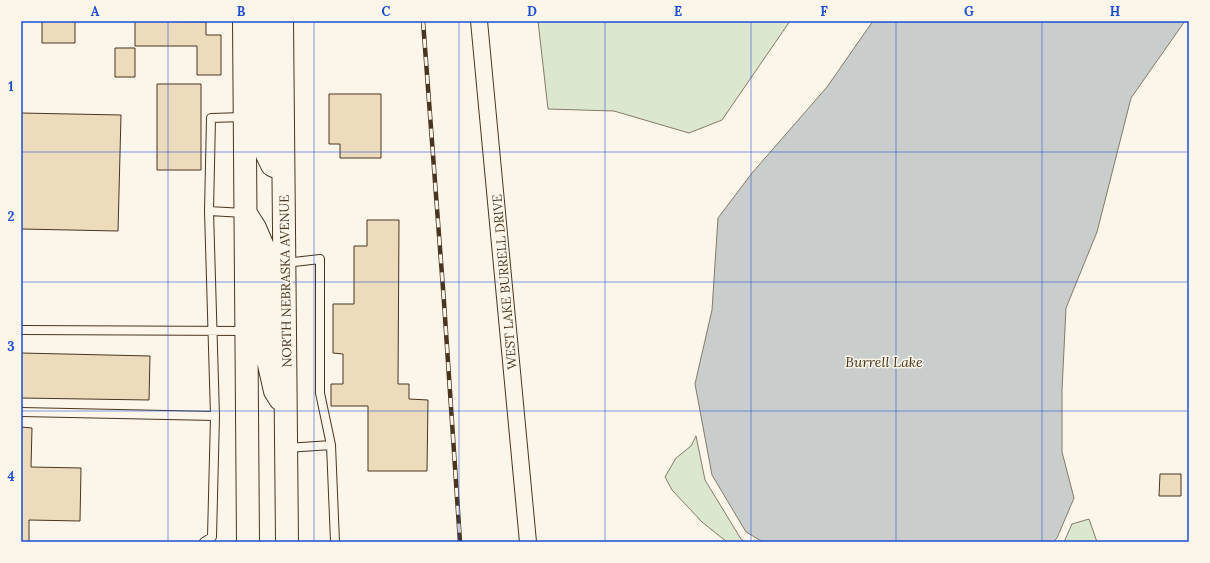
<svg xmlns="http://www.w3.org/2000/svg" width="1210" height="563" font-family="Lora,serif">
<rect width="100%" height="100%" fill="#fbf6e9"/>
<path fill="#dce7d0" stroke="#887966" d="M538 21H790L722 120 689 133 614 111 548 109Z
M696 436 705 480 741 539 746 542H727L702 522 672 490 665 477 676 458 691 446Z
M1089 519 1097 542H1064L1072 524Z"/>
<path fill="#c9cecd" stroke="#887966" d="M873 21H1185L1131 98 1097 232 1066 308 1062 390V452L1074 498 1057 538 1053 542H763L746 532 712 475 695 384 712 310 718 218 752 173 827 87Z"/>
<path fill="#ecdcbc" stroke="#4a3520" d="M42 21H75V43H42Z
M135 21 206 22V35H221V75H197V46H135Z
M115 48H135V77H115Z
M157 84H201V170H157Z
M329 94H381V158H340V144H329Z
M21 113 121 115 118 231 21 229Z
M367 220H399L398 384H409V399L428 400 427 471H368V406H331V384H343V354L333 353V304H354V246H367Z
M21 353 150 356 149 400 21 398Z
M21 427 32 428 31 467 81 468 80 521 29 520V542H21Z
M1160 474H1181V496H1159Z"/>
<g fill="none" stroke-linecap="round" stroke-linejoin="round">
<g stroke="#4a3520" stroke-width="10">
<path id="lane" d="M209 211 211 118 243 117
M285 263 320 259V393L331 445 335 542
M21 330 245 331
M21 412 215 416 209 211 244 213
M287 448 331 445
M204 542 212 537 215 416"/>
</g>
<g stroke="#4a3520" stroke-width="18">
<path id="street" d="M479 21 528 542"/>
</g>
<g stroke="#4a3520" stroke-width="24">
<path id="primary" d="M244 21 248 542
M261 21 262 68 265 114V150L272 165 283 170
M282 21 287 542
M246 214 255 228 264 249 268 360 275 391 280 399"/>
</g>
<use href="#lane" stroke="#fbf6e9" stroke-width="8"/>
<use href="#street" stroke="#fbf6e9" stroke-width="16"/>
<use href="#primary" stroke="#fbf6e9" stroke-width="22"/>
<g stroke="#4a3520" stroke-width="4.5">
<path id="rail" d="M423 21 444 302 460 542"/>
</g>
<use href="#rail" stroke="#fbf6e9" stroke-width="3" stroke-dasharray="9" stroke-linecap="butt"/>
</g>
<path fill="none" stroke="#1d4ed8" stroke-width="1" stroke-opacity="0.55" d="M168 21V542M314 21V542M459 21V542M605 21V542M751 21V542M896 21V542M1042 21V542M21 152H1189M21 282H1189M21 411H1189"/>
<g text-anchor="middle" stroke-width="3" stroke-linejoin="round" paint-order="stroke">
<g font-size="13" fill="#4a3520" stroke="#fbf6e9">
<text transform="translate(285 281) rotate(-91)" y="5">NORTH NEBRASKA AVENUE</text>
<text transform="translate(504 282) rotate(-95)" y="5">WEST LAKE BURRELL DRIVE</text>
</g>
<g font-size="14" font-style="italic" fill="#4a3520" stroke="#fbf6e9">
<text x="884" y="367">Burrell Lake</text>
</g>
</g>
<rect width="1210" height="563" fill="none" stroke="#fbf6e9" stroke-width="44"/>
<rect x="22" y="22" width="1166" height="519" fill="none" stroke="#1d4ed8" stroke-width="1.5"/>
<g font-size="13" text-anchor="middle" font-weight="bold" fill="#1d4ed8">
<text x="95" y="16">A</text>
<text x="241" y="16">B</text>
<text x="386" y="16">C</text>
<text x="532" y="16">D</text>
<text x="678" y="16">E</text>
<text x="824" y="16">F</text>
<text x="969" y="16">G</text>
<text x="1115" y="16">H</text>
<text x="11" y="91">1</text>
<text x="11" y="221">2</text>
<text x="11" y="351">3</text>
<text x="11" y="481">4</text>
</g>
</svg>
